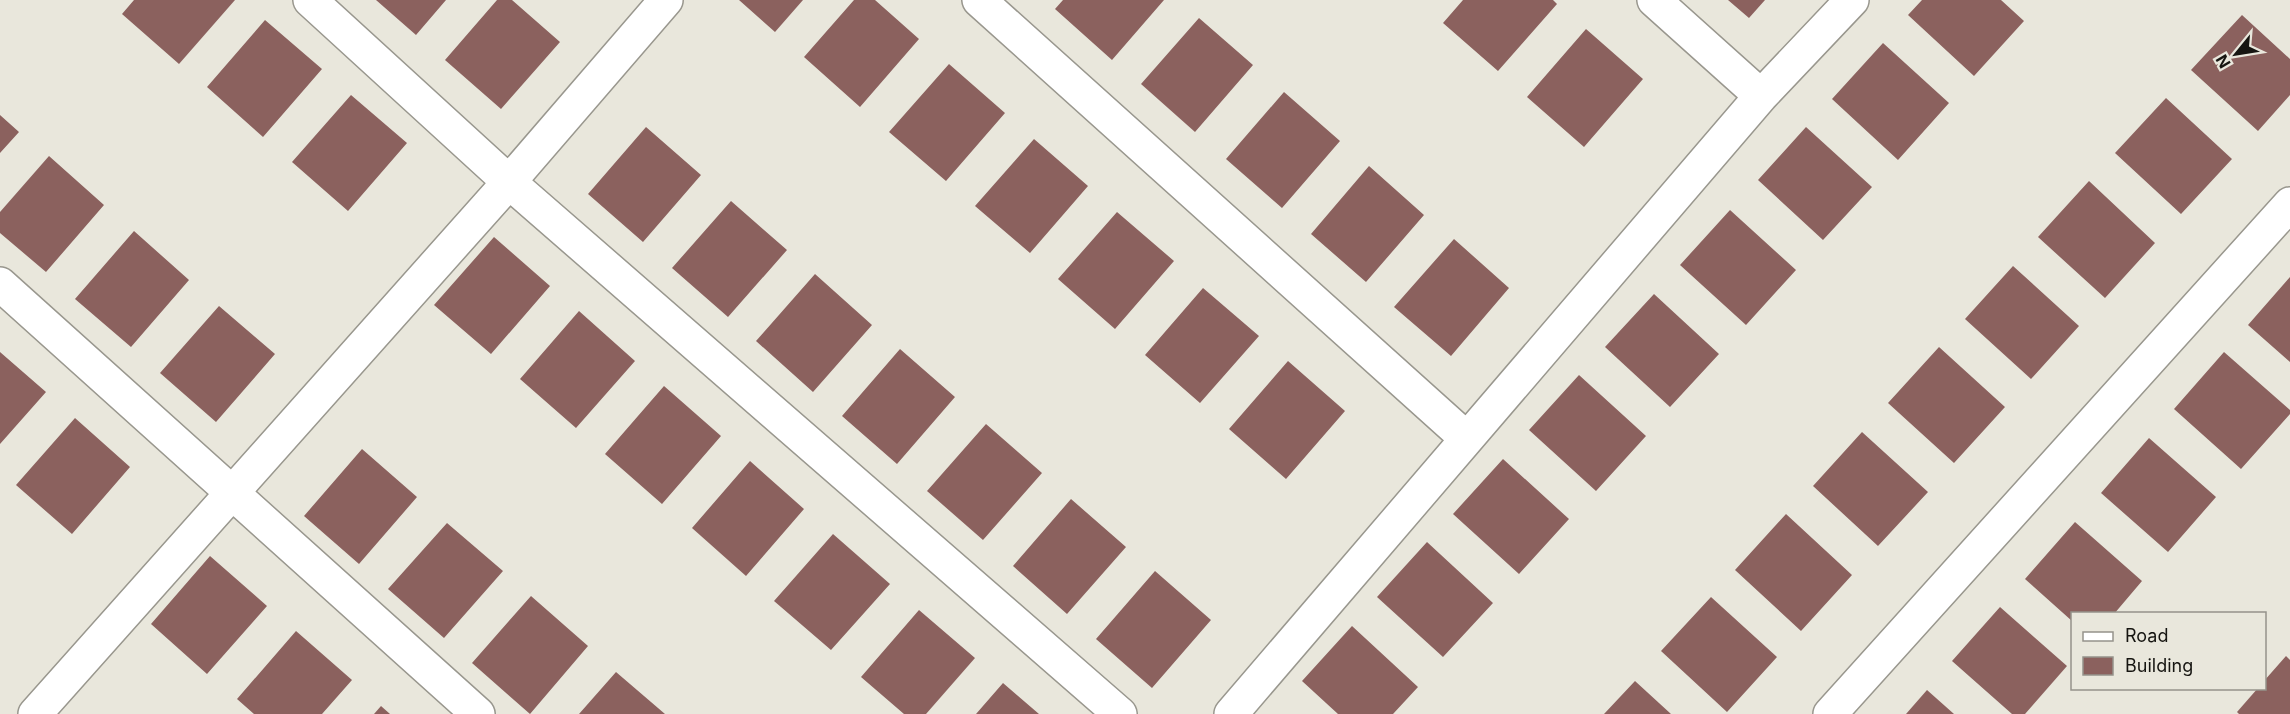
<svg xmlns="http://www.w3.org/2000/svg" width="2290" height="714" font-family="Inter,sans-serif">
<rect width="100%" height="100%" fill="#e9e7dc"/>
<path fill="#8b615e" d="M134 0H235L179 64 122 14Z
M376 0H446L416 35Z
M497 0H512L560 42 501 109 445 60Z
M739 0H803L775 32Z
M854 0H875L919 39 860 107 804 57Z
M1063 0H1164L1112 60 1055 9Z
M1463 0H1553L1557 4 1498 71 1443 23Z
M1728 0H1765L1749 18Z
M1922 0H2001L2024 21 1974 76 1908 15Z
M2242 15 2290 59V95L2258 131 2191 70Z
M1199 18 1253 65 1195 132 1141 84Z
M265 20 322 69 263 137 207 87Z
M1586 29 1643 79 1584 147 1527 97Z
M1883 43 1949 103 1898 160 1832 99Z
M949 64 1005 113 946 181 889 132Z
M1284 92 1340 141 1282 208 1226 159Z
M351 95 407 143 348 211 292 162Z
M2166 98 2232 159 2181 214 2115 153Z
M0 115 19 132 0 153Z
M646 127 701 175 643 242 588 194Z
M1806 127 1872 187 1823 240 1758 180Z
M1034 139 1088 186 1030 253 975 206Z
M49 156 104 205 46 272 0 233V212Z
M1369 166 1424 215 1366 282 1311 234Z
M2089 181 2155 243 2105 298 2038 237Z
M731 201 787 250 728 317 672 268Z
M1730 210 1796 270 1746 325 1680 265Z
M1117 212 1174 261 1115 329 1058 279Z
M134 231 189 280 131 347 75 299Z
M494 237 550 286 491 354 434 305Z
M1454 239 1509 288 1451 356 1394 307Z
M2013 266 2079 326 2031 379 1965 319Z
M815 274 872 325 813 392 756 341Z
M2290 277V362L2248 325Z
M1203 288 1259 336 1200 403 1145 355Z
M1654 294 1719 354 1670 407 1605 347Z
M219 306 275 354 216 422 160 373Z
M579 311 635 361 576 428 520 379Z
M1939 347 2005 407 1954 463 1888 403Z
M900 349 955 397 897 464 842 416Z
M0 352 46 392 0 444Z
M2224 352 2290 410V414L2241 469 2174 409Z
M1288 361 1345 411 1286 479 1229 429Z
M1579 375 1646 436 1596 491 1529 430Z
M664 386 721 436 662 504 605 454Z
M75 418 130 467 72 534 16 485Z
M986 424 1042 473 983 540 927 491Z
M1862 432 1928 492 1878 546 1813 486Z
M2149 438 2216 497 2168 552 2101 493Z
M362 449 417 497 359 564 304 516Z
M1503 459 1569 519 1519 574 1453 514Z
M750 461 804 509 746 576 692 528Z
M1071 499 1126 547 1067 614 1013 566Z
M1786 514 1852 575 1801 631 1735 570Z
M2075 522 2142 581 2114 614H2072V621L2025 579Z
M447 523 503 571 444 638 388 589Z
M833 534 890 584 831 650 774 601Z
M1427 542 1493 603 1443 657 1377 597Z
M210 556 267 606 207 674 151 624Z
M1155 571 1211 620 1152 688 1096 639Z
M531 596 588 646 530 714 472 663Z
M1711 597 1777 657 1727 712 1661 651Z
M2000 607 2067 666 2025 714H2012L1952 661Z
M919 610 975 658 926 714H904L861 677Z
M1352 626 1418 687 1393 714H1338L1302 681Z
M296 631 352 680 322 714H254L237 699Z
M2286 656 2290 660V714H2239L2237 712 2258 688H2264V681Z
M616 672 665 714H579Z
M1635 681 1671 714H1604Z
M1003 683 1039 714H976Z
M1927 690 1954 714H1906Z
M381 706 390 714H374Z"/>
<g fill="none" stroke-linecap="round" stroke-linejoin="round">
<g stroke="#99978e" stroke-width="36">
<path id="minor" d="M310 0 509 182 1120 714
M979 0 1466 438
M1654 0 1761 96
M0 284 478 714
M35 714 509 182 666 0
M1231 714 1761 96 1852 0
M1830 714 2290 204"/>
</g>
<use href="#minor" stroke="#fff" stroke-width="33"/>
</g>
<rect x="2071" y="612" width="195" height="78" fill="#e9e7dc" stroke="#95938b" stroke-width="1.5"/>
<rect x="2083" y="632" width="30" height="9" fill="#ffffff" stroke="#95938b" stroke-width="1.5"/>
<text x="2125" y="642" font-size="18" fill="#161511">Road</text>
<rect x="2083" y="657" width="30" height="18" fill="#8b615e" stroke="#95938b" stroke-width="1.5"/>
<text x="2125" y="672" font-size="18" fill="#161511">Building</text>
<g transform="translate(2236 54) rotate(240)" stroke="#e9e7dc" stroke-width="4.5" paint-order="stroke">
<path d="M0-4.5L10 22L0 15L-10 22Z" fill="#161511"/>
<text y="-9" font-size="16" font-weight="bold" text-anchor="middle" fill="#161511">N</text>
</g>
</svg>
